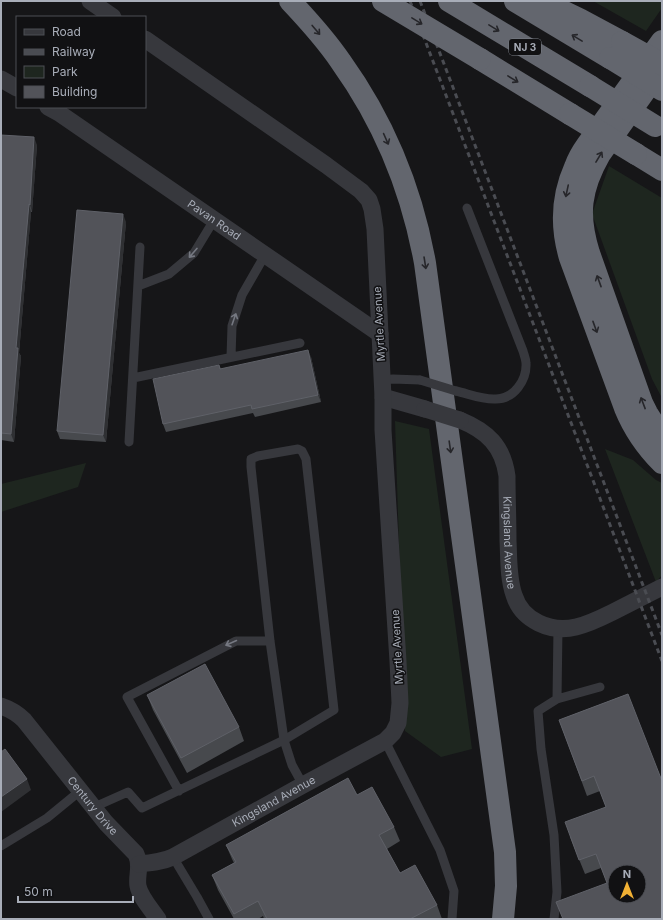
<svg xmlns="http://www.w3.org/2000/svg" width="663" height="920" font-family="Inter,sans-serif">
<rect width="100%" height="100%" fill="#161618"/>
<path fill="#1e261f" d="M593 1H662V8L646 31Z
M609 166 662 198V398L652 379 592 214Z
M395 421 429 429 472 749 441 757 405 731Z
M605 449 633 460 656 480 662 483V575L656 582Z
M86 463 78 487 1 512V484Z"/>
<g fill="none" stroke-linecap="round" stroke-linejoin="round">
<path stroke="#37383d" stroke-width="9" d="M138 286 169 274 194 253 214 220
M231 357 232 326 242 295 265 255
M133 378 300 343
M382 380 393 379 420 380
M456 391C469 394 483 400 496 399 514 399 527 380 526 363 526 359 524 355 523 351L467 208
M129 442 140 247
M298 449 302 451 306 459 334 710 284 740 270 641 251 467V459L258 456Z
M557 699 600 687
M385 741 440 850 454 891 452 919
M179 791 127 697 236 641H270
M94 809 101 804 128 792 142 808 284 740 292 765 303 785
M1 846 47 818 80 791
M173 857 197 897 209 919
M554 919 557 892 554 835 541 749 538 711 557 699 558 628"/>
<g stroke="#37383d" stroke-width="17">
<path d="M90 1 113 17"/>
<path d="M1 79 17 88"/>
<path id="s1" d="M48 107 59 113 380 334"/>
<path d="M383 397 425 409"/>
<path id="s2" d="M460 420C487 431 503 446 507 476 507 498 508 519 508 541 509 559 508 578 514 595 522 621 551 633 576 627 589 624 601 618 613 612 629 604 646 595 662 587"/>
<path id="s3" d="M1 706C10 709 17 713 24 720L106 823 136 854C142 866 136 875 138 886 140 897 152 910 158 919"/>
<path id="s4" d="M139 864C151 863 162 862 173 857L303 785 385 741 393 733 398 723 400 703 398 661 383 430V397L375 229 372 209 369 200 361 191 326 165 145 39"/>
</g>
<path stroke="#63666e" stroke-width="22" d="M290 1C308 20 326 40 341 62 384 122 412 191 425 263L505 852 506 886 503 919
M449 1 590 86
M515 1 610 58
M542 1 581 20 622 42
M662 41 587 145C582 152 578 159 575 167 562 196 561 228 570 258L625 408C634 430 645 446 662 463
M480 59 570 114
M662 67 600 154C580 189 577 215 589 253L642 403 647 413 662 437
M636 154 662 170"/>
<path stroke="#4a4c52" stroke-width="3" stroke-dasharray="5 4" stroke-linecap="butt" d="M410 1 662 661
M420 1 662 635"/>
<path stroke="#37383d" stroke-width="9" d="M420 380 456 391"/>
<path stroke="#37383d" stroke-width="17" d="M425 409 460 420"/>
<path stroke="#63666e" stroke-width="22" d="M383 1 480 59
M622 42 662 64
M610 58 662 90
M590 86 655 126
M570 114 636 154"/>
</g>
<path fill="#47494d" d="M1 135 37 145 32 212H31L19 353 21 356 14 442 1 440Z
M126 222 106 442 60 439 57 431Z
M311 357 321 402 255 417 253 413 166 432 163 424 219 365 221 369Z
M628 694 607 883 601 868 585 874 570 837 606 807 600 791 587 796 559 720Z
M147 695 239 727 244 741 187 773 153 710Z
M357 795 394 827 400 841 387 849 400 873 437 905 442 919H264L263 916 258 919H234L218 890 212 875 234 863 232 859 226 845Z"/>
<path fill="#2f3033" d="M34 137 37 145 32 212 30 205Z
M29 204 31 212 19 353 21 356 14 442 11 434 16 348Z
M123 214 126 222 106 442 103 435Z
M308 350 311 357 321 402 318 395Z
M27 779 31 790 1 812V797Z"/>
<path fill="#525359" stroke="#5f6168" fill-rule="evenodd" d="M1 135 34 137 30 205 29 204 16 348H18L11 434 1 433Z
M77 210 123 214 103 435 57 431Z
M308 350 318 395 252 409 251 405 163 424 153 379 219 365 220 369Z
M205 664 239 727 181 758 147 695Z
M628 694 662 781V919H563L556 902 607 883 596 854 579 860 565 822 606 807 594 776 582 781 559 720ZM615 872H639V896H615Z
M5 749 27 779 1 797V752Z
M348 778 357 795 372 787 394 827 379 835 400 873 415 865 437 905 410 919H267L258 901 234 914 212 875 236 862 226 845Z"/>
<defs><path id="oneway-shaft" d="M-6 0H5M1.5-3L5.5 0L1.5 3" fill="none" stroke-width="1.6" stroke-linecap="round" stroke-linejoin="round"/></defs>
<g stroke="#26262a">
<use href="#oneway-shaft" transform="translate(417 21) rotate(31)"/>
<use href="#oneway-shaft" transform="translate(494 28) rotate(31)"/>
<use href="#oneway-shaft" transform="translate(316 30) rotate(50)"/>
<use href="#oneway-shaft" transform="translate(577 38) rotate(-149)"/>
<use href="#oneway-shaft" transform="translate(513 79) rotate(31)"/>
<use href="#oneway-shaft" transform="translate(386 139) rotate(66)"/>
<use href="#oneway-shaft" transform="translate(599 157) rotate(-59)"/>
<use href="#oneway-shaft" transform="translate(567 191) rotate(102)"/>
<use href="#oneway-shaft" transform="translate(425 263) rotate(81)"/>
<use href="#oneway-shaft" transform="translate(599 281) rotate(-110)"/>
<use href="#oneway-shaft" transform="translate(595 327) rotate(70)"/>
<use href="#oneway-shaft" transform="translate(643 403) rotate(-111)"/>
<use href="#oneway-shaft" transform="translate(450 447) rotate(82)"/>
</g>
<g stroke="#757881">
<use href="#oneway-shaft" transform="translate(193 253) rotate(131)"/>
<use href="#oneway-shaft" transform="translate(234 319) rotate(-71)"/>
<use href="#oneway-shaft" transform="translate(231 643) rotate(156)"/>
</g>
<g text-anchor="middle" stroke-width="3" stroke-linejoin="round" paint-order="stroke">
<rect fill="#111113" stroke="#7b7e86" stroke-width="1" x="509" y="39" width="32" height="16" rx="3"/>
<g font-size="10" font-weight="bold" fill="#a8adb8">
<text x="525" y="51">NJ 3</text>
</g>
<g font-size="11" fill="#a8adb8" stroke="#111113">
<text dy="4" stroke="none"><textPath href="#s1" startOffset="201">Pavan Road</textPath></text>
<text transform="translate(379 324) rotate(-93)" y="4">Myrtle Avenue</text>
<text dy="4" stroke="none"><textPath href="#s2" startOffset="144">Kingsland Avenue</textPath></text>
<text transform="translate(397 647) rotate(-93)" y="4">Myrtle Avenue</text>
<text dy="4" stroke="none"><textPath href="#s4" startOffset="150">Kingsland Avenue</textPath></text>
<text dy="4" stroke="none"><textPath href="#s3" startOffset="137">Century Drive</textPath></text>
</g>
</g>
<rect width="663" height="920" fill="none" stroke="#a8adb8" stroke-width="4"/>
<rect x="16" y="16" width="130" height="92" fill="#111113" stroke="#4d4f55"/>
<rect x="24" y="29" width="20" height="6" fill="#37383d" stroke="#4d4f55"/>
<text x="52" y="36" font-size="12" fill="#a8adb8">Road</text>
<rect x="24" y="49" width="20" height="6" fill="#4a4c52" stroke="#4d4f55"/>
<text x="52" y="56" font-size="12" fill="#a8adb8">Railway</text>
<rect x="24" y="66" width="20" height="12" fill="#1e261f" stroke="#4d4f55"/>
<text x="52" y="76" font-size="12" fill="#a8adb8">Park</text>
<rect x="24" y="86" width="20" height="12" fill="#525359" stroke="#4d4f55"/>
<text x="52" y="96" font-size="12" fill="#a8adb8">Building</text>
<g transform="translate(627 884)"><circle r="19" fill="#111113" stroke="#4d4f55"/>
<path d="M0-3L7 15L0 10L-7 15Z" fill="#f2b134"/>
<text y="-6" font-size="11" font-weight="bold" text-anchor="middle" fill="#a8adb8">N</text>
</g>
<path d="M18 896v6h115v-6" fill="none" stroke="#a8adb8" stroke-width="2"/>
<text x="24" y="896" font-size="12" fill="#a8adb8" stroke="#111113" stroke-width="3" paint-order="stroke">50 m</text>
</svg>
